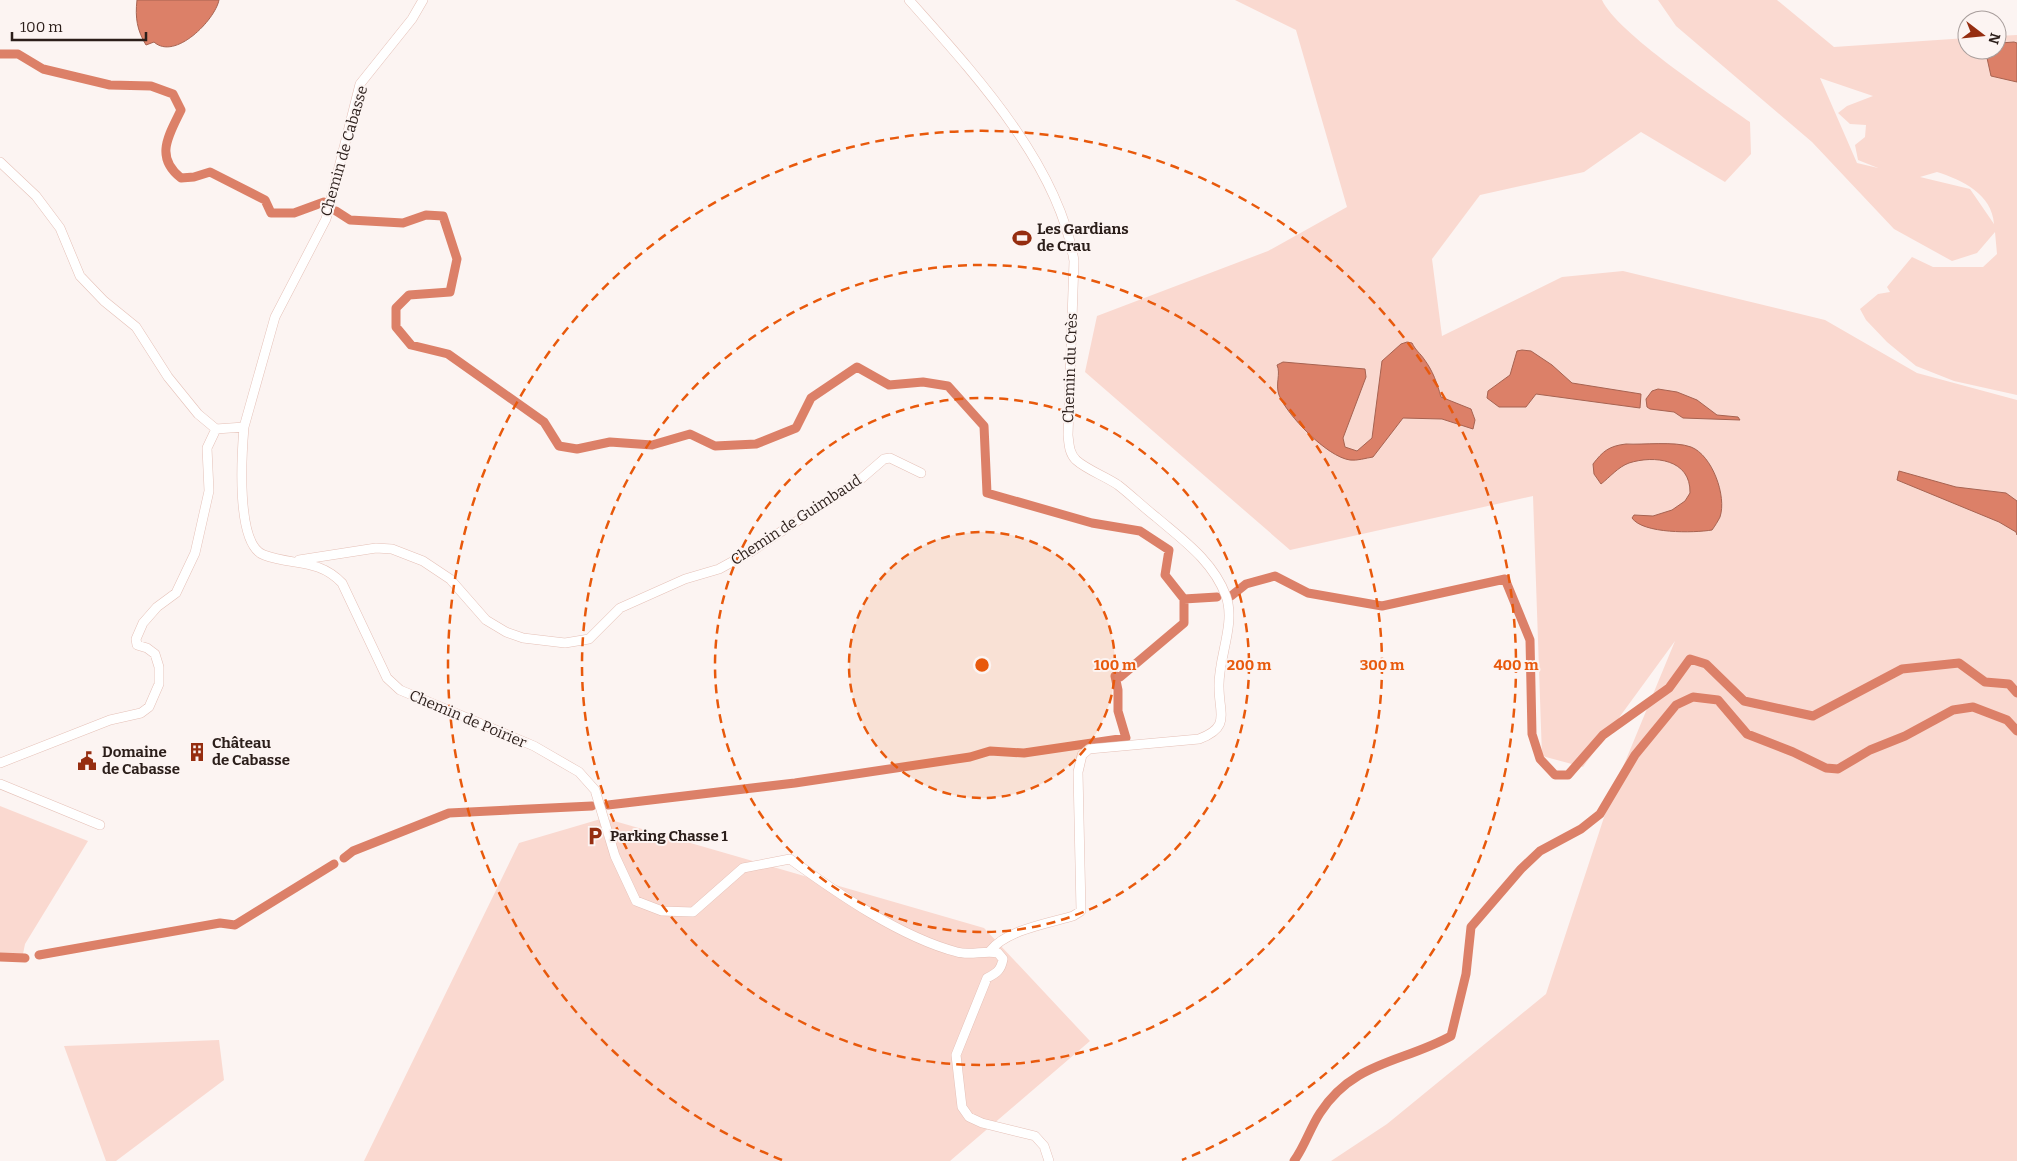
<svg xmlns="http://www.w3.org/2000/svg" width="2017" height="1161" font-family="Bitter,serif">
<rect width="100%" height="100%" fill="#fcf4f2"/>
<path fill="#fad9d0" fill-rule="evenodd" d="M1235 0H1602C1617 33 1716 98 1750 122L1751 154 1725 182 1641 132 1584 172 1480 195 1432 259 1442 336 1562 277 1623 271 1825 320 1917 373 2017 400V1161H1331L1387 1124 1546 994 1611 796 1675 641 1583 767 1542 756 1533 496 1290 550 1085 372 1097 316 1268 251 1347 207 1296 30Z
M1658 0H1777L1834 47 1967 38V50H1997V36L2017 35V395L1954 381 1916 366 1887 342 1866 320 1860 309 1878 294 1890 292 1887 287 1912 257 1933 267H1983L1997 254 1995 232 1977 253 1952 261 1894 229 1812 142 1676 26ZM1820 78 1873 96 1847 106 1838 113 1850 124 1866 125 1865 137 1855 145 1858 160 1878 168 1857 163ZM1937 172C1962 180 1992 194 1994 224L1970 189 1920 177Z
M0 806 88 841 25 944 23 954 0 953Z
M604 818 984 928 1090 1041 950 1161H364L519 843Z
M219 1040 224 1080 116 1161H106L64 1046Z"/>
<path fill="#dc8068" stroke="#a76351" d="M137 0H219C215 20 175 61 154 42L146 45C137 30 135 18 137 0Z
M2014 42 2017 43V82L1991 76 1987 58 1992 50H1997L2000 43Z
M1407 342 1412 343C1416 351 1420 353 1424 359 1433 371 1437 383 1441 397L1471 409 1475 420 1473 429 1442 419 1403 418 1373 457C1366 458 1357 461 1350 460 1327 457 1287 415 1279 395 1275 384 1281 374 1277 365L1283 362 1365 369 1366 377 1343 438 1345 447 1357 451 1372 438 1382 361 1401 344Z
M1522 350 1531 351 1552 365 1572 383 1641 394 1640 408 1536 394 1526 407H1499L1487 398 1488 391 1510 375 1517 351Z
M1658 389 1677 392 1697 400 1717 415 1738 417 1740 420 1683 418 1674 412 1650 409 1647 407 1646 399 1652 391Z
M1626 444C1643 445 1675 441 1691 447 1712 455 1727 496 1720 517 1718 521 1715 526 1712 530 1694 533 1643 534 1632 518L1634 515 1653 516 1672 510 1685 501 1690 493C1691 459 1654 455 1629 463 1618 467 1610 477 1601 484L1594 474 1593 464C1603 451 1609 446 1626 444Z
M1899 471 1956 487 2006 493 2017 501V535L2016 532 1999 522 1897 480Z"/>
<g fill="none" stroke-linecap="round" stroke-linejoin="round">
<path stroke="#dc8068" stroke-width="9" d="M0 54H18L43 69 110 85 151 86 173 94 181 110C169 135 154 157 181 178L194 177 210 172 265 200 271 213H294L324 202
M336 211 350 220 403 223 426 215 443 216 457 259 450 292 409 295 396 308V327L411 345 448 354 544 422 559 446 577 449 610 442 652 445 690 434 715 446 756 444 796 428 811 398 857 367 889 385 923 382 948 386 984 426 987 493 1092 523 1140 531 1169 550 1165 575 1184 599 1217 597
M1231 596 1246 584 1275 576 1308 593 1382 606 1505 579 1530 640 1532 734 1540 759 1555 775H1568L1603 735 1669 688 1690 659 1706 664 1744 701 1813 716 1902 669 1959 663 1985 682 2009 684 2017 693
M608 805 795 783 970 757 990 751 1024 753 1126 738 1118 711V690L1115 676 1120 677 1184 623V599
M344 858 353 851 449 813 592 806
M39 955 220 923 235 925 334 864
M0 957 25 958
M1294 1161C1305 1146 1310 1128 1320 1113 1354 1061 1402 1063 1451 1036L1466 974 1471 927 1521 869 1540 851 1581 829 1600 814 1635 755 1676 705 1693 697 1718 700 1747 734 1793 752 1826 768 1838 769 1870 750 1905 736 1953 710 1973 707 2007 720 2017 731"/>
<g stroke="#e5c0b7" stroke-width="10">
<path id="minor" d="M909 0C972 71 1059 164 1074 261L1068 435C1069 444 1069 453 1076 460 1087 470 1105 476 1118 485 1131 495 1143 507 1156 517 1183 540 1213 561 1226 596 1236 624 1218 658 1219 687 1219 714 1231 727 1199 739L1089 749 1082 755 1078 772 1081 911 1073 916C1049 923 1006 930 990 951
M0 162 36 196 60 228 80 276 104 301 136 327 168 377 198 414 216 429
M244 427C242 451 235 545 264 555 293 566 318 558 342 583L387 678 400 690 534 746 579 772 595 790 615 856 636 901 662 911 693 912 743 868 790 859C837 893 900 937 957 952 970 956 985 950 998 953L1003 959C1001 970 997 973 987 978L956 1055 962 1107 969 1117 982 1123 1035 1136 1044 1146 1049 1161
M216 429 244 427 275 317 326 219 360 84 412 19 423 0
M299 560 376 548 392 549 423 561 450 579 486 620 506 632 523 638 565 643 589 639 620 608 685 579 719 569 752 551 862 478 884 459 890 458 921 473
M0 763 110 720 141 713 149 707 159 684V667L155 654 147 648 137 645 136 639 143 623 157 607 176 593 195 553 209 491 207 448 216 429
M0 784 100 825"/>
</g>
<use href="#minor" stroke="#fff" stroke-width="9"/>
</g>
<circle cx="982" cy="665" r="133" fill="#e8590c" fill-opacity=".12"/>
<g fill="none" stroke="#e8590c" stroke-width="2.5" stroke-dasharray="9 6">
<circle cx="982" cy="665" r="133"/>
<circle cx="982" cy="665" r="267"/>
<circle cx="982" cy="665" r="400"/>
<path d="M782 1160A534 534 0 1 1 1182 1160"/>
</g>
<defs>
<g id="stadium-bare" transform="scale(1.5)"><path d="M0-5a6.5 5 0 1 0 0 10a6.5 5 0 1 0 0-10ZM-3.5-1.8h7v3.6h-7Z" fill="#952d10" stroke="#fcf4f2" stroke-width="2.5" paint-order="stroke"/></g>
<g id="building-bare" transform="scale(1.5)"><path d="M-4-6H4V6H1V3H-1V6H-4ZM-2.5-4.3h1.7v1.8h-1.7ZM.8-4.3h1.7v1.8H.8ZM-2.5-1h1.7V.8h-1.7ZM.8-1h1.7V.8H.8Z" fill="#952d10" stroke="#fcf4f2" stroke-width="2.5" paint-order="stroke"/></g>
<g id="civic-bare" transform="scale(1.5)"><path d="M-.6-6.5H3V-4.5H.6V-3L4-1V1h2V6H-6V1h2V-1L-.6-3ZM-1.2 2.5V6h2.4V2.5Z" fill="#952d10" stroke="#fcf4f2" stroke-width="2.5" paint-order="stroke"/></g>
<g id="parking-bare" transform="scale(1.5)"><path d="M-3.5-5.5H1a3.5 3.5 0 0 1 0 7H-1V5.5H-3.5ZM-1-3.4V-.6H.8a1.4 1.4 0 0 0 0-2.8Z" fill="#952d10" stroke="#fcf4f2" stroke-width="2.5" paint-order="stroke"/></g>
</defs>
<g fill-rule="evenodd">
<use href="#stadium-bare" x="1022" y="238"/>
<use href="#building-bare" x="197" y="752"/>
<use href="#civic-bare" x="87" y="761"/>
<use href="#parking-bare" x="595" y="836"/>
</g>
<g text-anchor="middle" stroke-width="4" stroke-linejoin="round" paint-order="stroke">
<g font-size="15" fill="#2b1e1a" stroke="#fcf4f2">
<text transform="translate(344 151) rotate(-74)" y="5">Chemin de Cabasse</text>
<text transform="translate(1070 368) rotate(-88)" y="5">Chemin du Crès</text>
<text transform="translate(796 520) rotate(-33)" y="5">Chemin de Guimbaud</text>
<text transform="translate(468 719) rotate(23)" y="5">Chemin de Poirier</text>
</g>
<g font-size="15" font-weight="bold" fill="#2b1e1a" stroke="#fcf4f2" text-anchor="start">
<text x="1037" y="234">Les Gardians<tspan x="1037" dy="17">de Crau</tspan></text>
<text x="212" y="748">Château<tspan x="212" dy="17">de Cabasse</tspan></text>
<text x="102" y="757">Domaine<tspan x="102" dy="17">de Cabasse</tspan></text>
<text x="610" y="841">Parking Chasse 1</text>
</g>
</g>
<circle cx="982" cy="665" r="8" fill="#e8590c" stroke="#fcf4f2" stroke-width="2.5"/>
<g font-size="15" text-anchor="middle" font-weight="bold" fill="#e8590c" stroke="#fcf4f2" stroke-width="4" stroke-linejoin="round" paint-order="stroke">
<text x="1115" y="670">100 m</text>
<text x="1249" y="670">200 m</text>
<text x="1382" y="670">300 m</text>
<text x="1516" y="670">400 m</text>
</g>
<g transform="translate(1982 35) rotate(106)"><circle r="24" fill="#fcf4f2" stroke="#a89e9c"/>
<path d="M0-4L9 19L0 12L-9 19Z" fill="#952d10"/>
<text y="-8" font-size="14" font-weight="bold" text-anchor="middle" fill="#2b1e1a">N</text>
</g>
<path d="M12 32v8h134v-8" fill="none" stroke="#2b1e1a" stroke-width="2.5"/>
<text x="20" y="32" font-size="15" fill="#2b1e1a" stroke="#fcf4f2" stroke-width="4" paint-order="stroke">100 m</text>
</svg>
